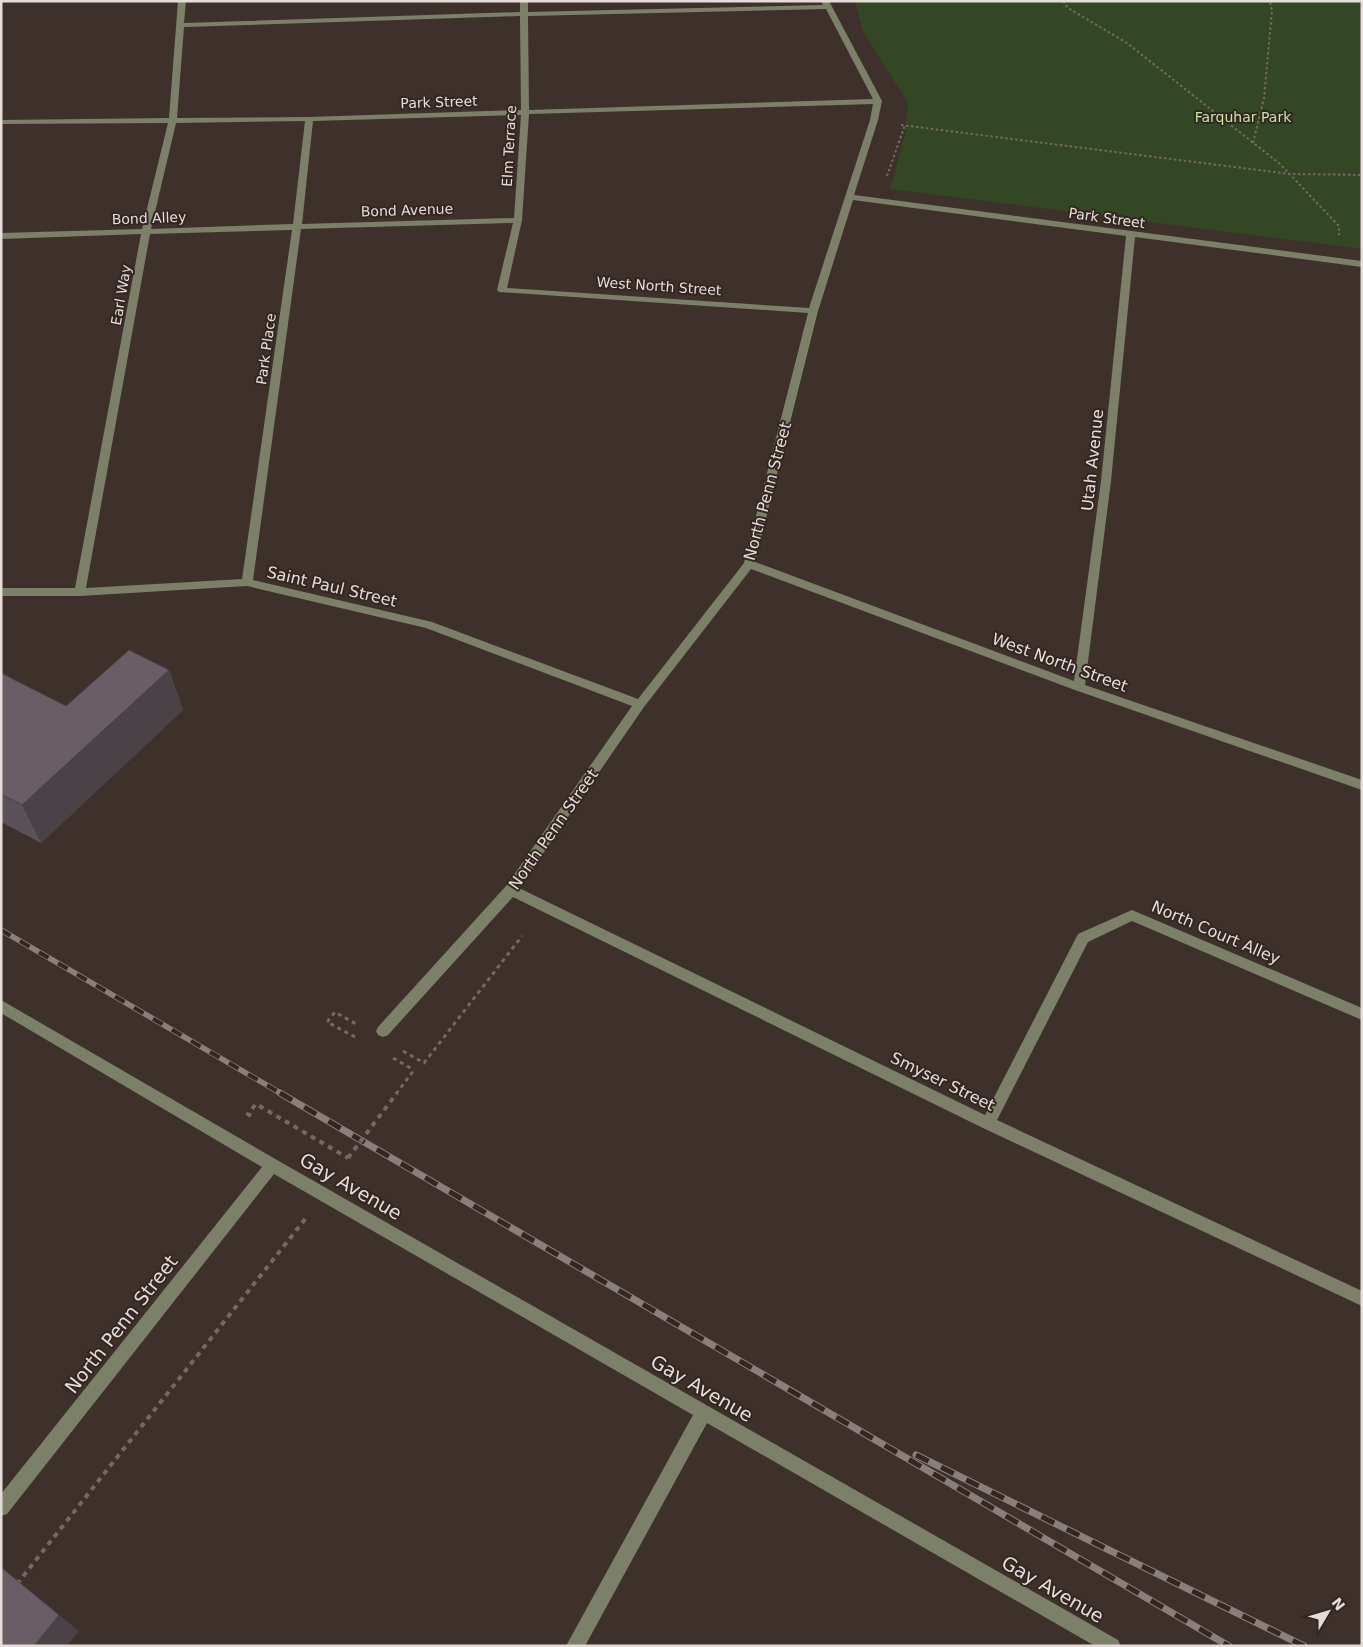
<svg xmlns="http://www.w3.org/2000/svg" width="1363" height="1647" font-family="'DejaVu Sans',sans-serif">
<rect width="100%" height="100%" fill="#3e312c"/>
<path fill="#344725" d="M855 1H1362V249L890 189 905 135 908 103 863 31Z"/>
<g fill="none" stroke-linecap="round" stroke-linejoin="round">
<path stroke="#756965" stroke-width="2" stroke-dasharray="2.5 2.5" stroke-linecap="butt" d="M1063 1 1068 8 1127 43 1280 164 1339 226V235
M901 125 1290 174 1362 175
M1253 143 1264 98 1272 11 1270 1
M887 176 905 125"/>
<path stroke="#756965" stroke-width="3" stroke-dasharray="4 4" stroke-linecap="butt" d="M355 1037 327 1022 335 1012 356 1024
M403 1051 424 1063 522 936
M393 1058 414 1070"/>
<path stroke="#756965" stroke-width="4" stroke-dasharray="5 5" stroke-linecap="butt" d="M251 1116 248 1114 256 1104 348 1158
M17 1584 306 1218"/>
<path fill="#7c8069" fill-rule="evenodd" d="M178 1H186L184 23 520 12V1H528V12L823 5 821 1H829L882 101 878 120 854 195 1362 261V267L1135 237 1111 481 1085 685 1362 780V790L1075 690 751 569 644 707 519 888 985 1115 1078 934 1132 910 1362 1008V1020L1132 921 1088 942 997 1120 1362 1291V1306L983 1128 513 897 388 1035 383 1037 378 1035 376 1031 378 1027 506 886 632 706 426 628 247 586 80 596H1V588H75L141 234 1 239V233L142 229 168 123 1 124V120L169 118ZM826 9 873 99 529 110 528 16ZM520 16 521 110 309 117 177 118 184 27ZM873 104 870 120 809 308 507 288 522 220 529 114ZM521 115 514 218 302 224 313 121ZM305 121 293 224 151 229 176 123ZM853 200 1126 236 1101 481 1074 681 755 562 818 311ZM513 223 497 290 499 292 808 313 744 563 638 699 432 622 253 580 301 229ZM292 230 242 579 86 588 150 234Z
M1 1000 277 1160 1118 1640 1121 1646H1095L707 1423 585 1646H566L693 1415 274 1174 7 1514 1 1516V1494L262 1167 1 1013Z"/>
<g stroke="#8a7f7b" stroke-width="5.5">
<path id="rail-far1" d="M1 930 282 1094"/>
</g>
<g stroke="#8a7f7b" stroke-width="7">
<path id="rail" d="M280 1093 1229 1646
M916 1455 1304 1646"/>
</g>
<use href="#rail-far1" stroke="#342722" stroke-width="4" stroke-dasharray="11" stroke-linecap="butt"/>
<use href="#rail" stroke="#342722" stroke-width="5" stroke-dasharray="14" stroke-linecap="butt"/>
<path stroke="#756965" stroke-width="3" stroke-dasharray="4 4" stroke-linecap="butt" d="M396 1094 414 1070"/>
<path stroke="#756965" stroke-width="4" stroke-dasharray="5 5" stroke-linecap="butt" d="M348 1158 397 1093"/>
</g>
<path fill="#5b5158" d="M169 670 183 710 41 843 1 822V673L66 706Z"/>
<path fill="#4a4247" d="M169 670 183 710 41 843 22 805Z
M59 1615 79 1631 67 1646H34Z"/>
<path fill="#6a5e66" stroke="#4a4247" d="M129 650 169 670 22 805 1 794V673L66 706Z
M2 1568 59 1615 34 1646H1V1569Z"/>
<g text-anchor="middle" stroke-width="4" stroke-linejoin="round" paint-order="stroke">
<g font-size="14" fill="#e5ddda" stroke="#342722">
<text transform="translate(439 102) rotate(-2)" y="5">Park Street</text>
<text transform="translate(509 146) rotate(-87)" y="5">Elm Terrace</text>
<text transform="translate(407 210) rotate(-2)" y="5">Bond Avenue</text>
<text transform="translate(149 218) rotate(-2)" y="5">Bond Alley</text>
<text transform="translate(1107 218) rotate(8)" y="5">Park Street</text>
<text transform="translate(659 286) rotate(4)" y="5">West North Street</text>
<text transform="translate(121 295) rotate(-80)" y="5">Earl Way</text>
<text transform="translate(266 349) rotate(-82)" y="5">Park Place</text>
</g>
<g font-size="14" fill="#bfe8a0" stroke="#342722">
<text x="1243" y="122">Farquhar Park</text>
</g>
<g font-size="16" fill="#e5ddda" stroke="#342722">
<text transform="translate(1092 460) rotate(-84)" y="6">Utah Avenue</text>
<text transform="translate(767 491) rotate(-75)" y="6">North Penn Street</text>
<text transform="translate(332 586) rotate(13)" y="6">Saint Paul Street</text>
<text transform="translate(1060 662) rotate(20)" y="6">West North Street</text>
<text transform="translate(553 829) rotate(-55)" y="6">North Penn Street</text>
<text transform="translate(1216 932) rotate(23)" y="6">North Court Alley</text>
<text transform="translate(943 1081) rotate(26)" y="6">Smyser Street</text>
</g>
<g font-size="19" fill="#e5ddda" stroke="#342722">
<text transform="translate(351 1186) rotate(30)" y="7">Gay Avenue</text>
<text transform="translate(121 1324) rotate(-52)" y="7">North Penn Street</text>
<text transform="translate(702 1388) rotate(30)" y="7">Gay Avenue</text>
<text transform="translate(1053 1589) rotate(30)" y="7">Gay Avenue</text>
</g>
</g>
<rect width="1363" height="1647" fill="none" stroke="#e5ddda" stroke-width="5"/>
<g transform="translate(1328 1612) rotate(52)" stroke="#342722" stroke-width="4" paint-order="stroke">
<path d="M0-4L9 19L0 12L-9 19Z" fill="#e5ddda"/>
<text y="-8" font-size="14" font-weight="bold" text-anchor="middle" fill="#e5ddda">N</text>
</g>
</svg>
